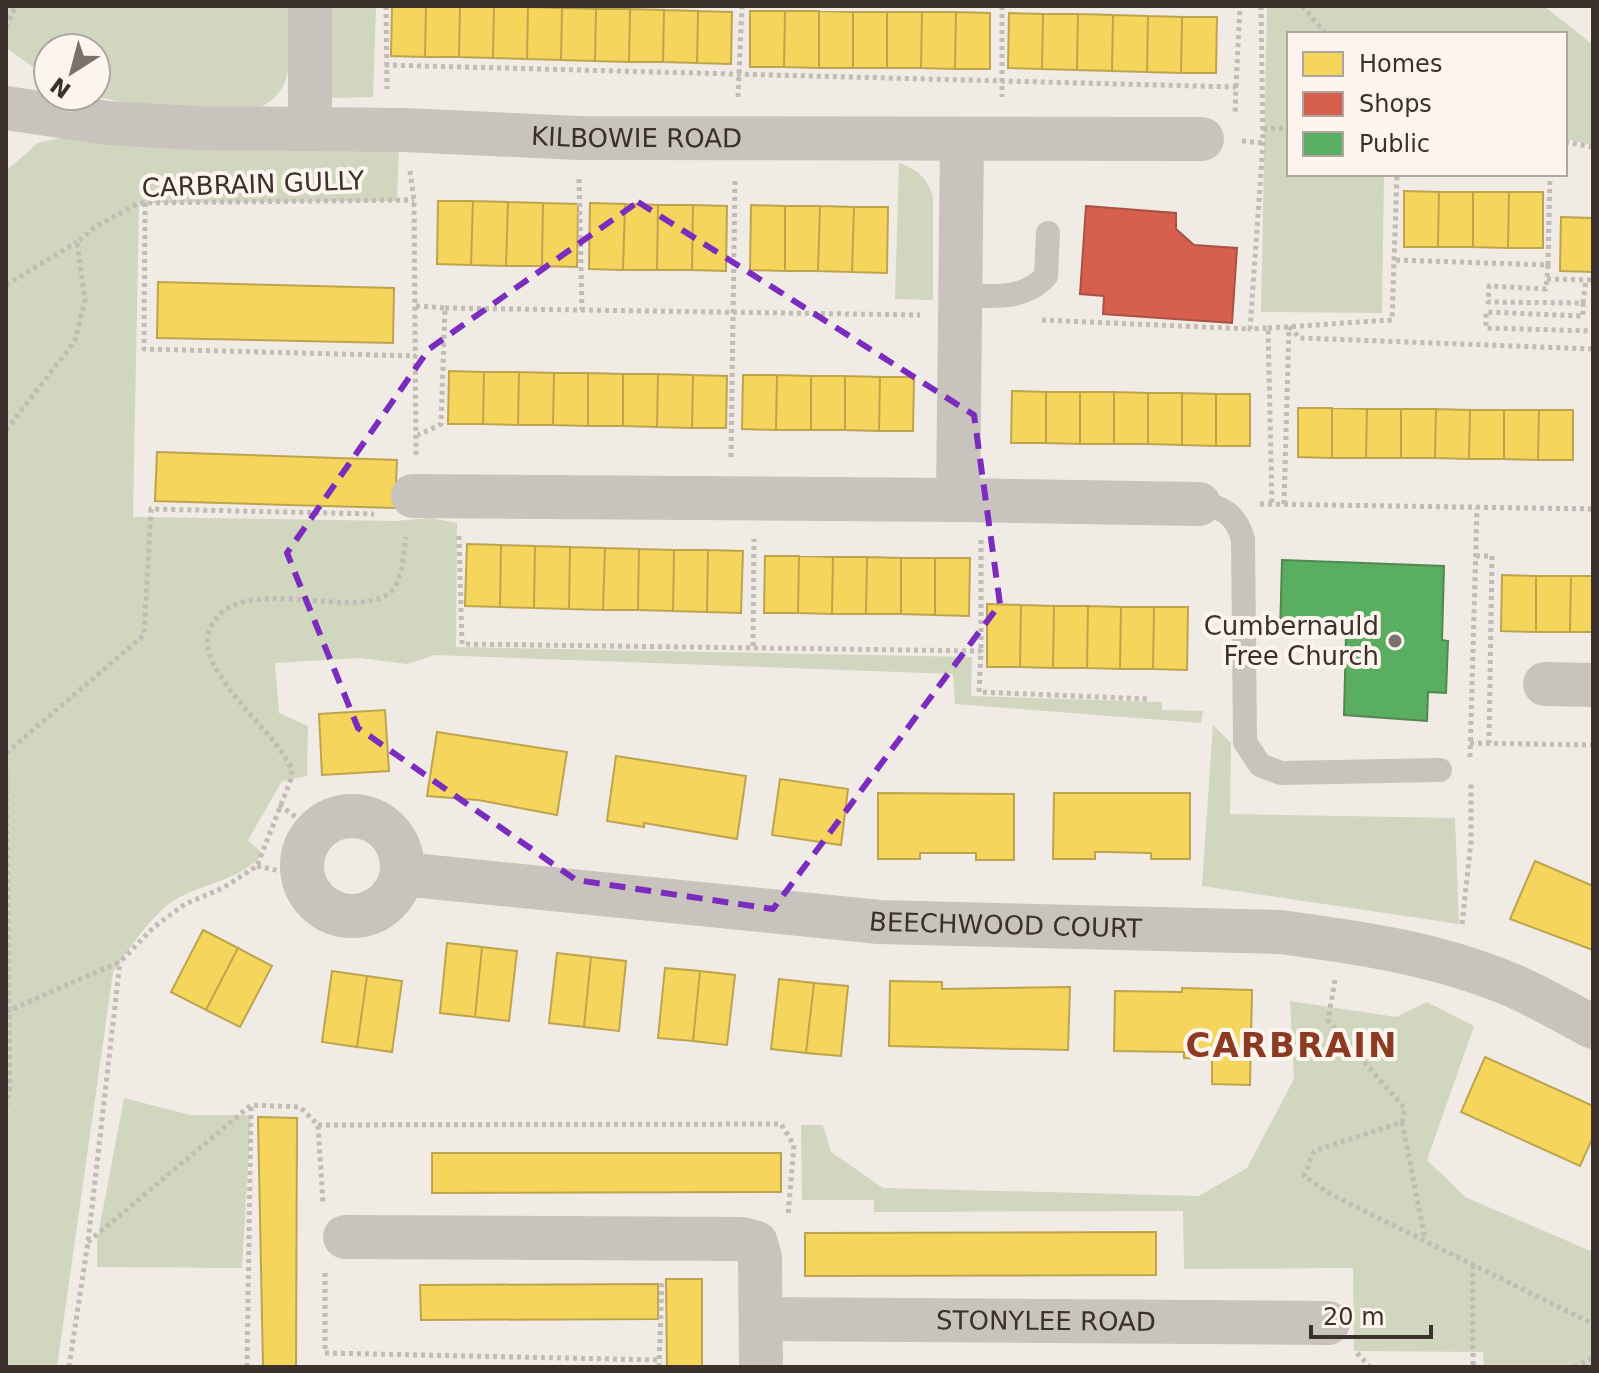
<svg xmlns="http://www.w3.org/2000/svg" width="1599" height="1373" font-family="'DejaVu Sans',sans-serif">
<rect width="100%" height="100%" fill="#f0ebe5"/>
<path fill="#d1d6bf" d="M6 6H290C289 31 294 63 283 86 276 99 263 108 249 111 227 116 119 104 96 96V48H48V77L6 48Z
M328 6H376L373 97 330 98Z
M1267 6H1544L1593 45V145L1565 139V34H1289V174H1384L1382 313 1261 312Z
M60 138 399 147 397 201 139 203 133 517 396 521 430 518 457 523 456 647 972 657 971 696 1162 702V710L1203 711 1201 723 955 704 953 674 435 655 407 664 360 658 275 663 279 713 308 726 307 776 282 781 248 840 263 854C238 881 211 881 180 897 152 912 131 947 113 972L57 1367H6V171L38 143Z
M899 163C918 170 927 177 933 197V300L895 299Z
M1213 725 1231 743 1230 814 1455 818 1459 924 1202 886Z
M1290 1001 1396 1017 1427 1002 1474 1026 1427 1160 1465 1197 1593 1252V1367H1484L1483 1352 1354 1351 1353 1268 1184 1269 1183 1211 874 1212V1200H802L801 1125H823L831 1152 883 1188 1199 1196 1247 1168 1294 1079Z
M124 1098 190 1115H251L242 1268 97 1267V1241Z"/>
<path fill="#f6d55c" stroke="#bea44d" stroke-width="2" d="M392 6H426L425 57 391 56Z
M426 6H460L459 57H425Z
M460 6H494L493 58 459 57Z
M494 6 528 7 527 59 493 58Z
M528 7 562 8 561 60 527 59Z
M562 8 596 9 595 61 561 60Z
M596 9H630L629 62 595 61Z
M630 9 664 10 663 62H629Z
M664 10 698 11 697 63 663 62Z
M698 11 732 12 731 64 697 63Z
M750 11H785L784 67H750Z
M785 11H819V68L784 67Z
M819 11 853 12V68H819Z
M853 12H887V68H853Z
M887 12H922L921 68H887Z
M922 12H956L955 69 921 68Z
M956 12 990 13V69H955Z
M1009 13 1043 14 1042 69 1008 68Z
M1043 14H1078L1077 70 1042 69Z
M1078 14 1113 15 1112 71 1077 70Z
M1113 15 1148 16 1147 72 1112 71Z
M1148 16 1182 17 1181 73 1147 72Z
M1182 17H1217L1216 73H1181Z
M1404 191 1439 192 1438 247H1404Z
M1439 192H1473V247H1438Z
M1473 192H1509L1508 248 1473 247Z
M1509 192H1543V248H1508Z
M438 201H473L471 265 437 264Z
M473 201 508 202 506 266 471 265Z
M508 202 543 203 542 266H506Z
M543 203 578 204 577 267 542 266Z
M590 203 625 204 623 270 589 269Z
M625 204 658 205 657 270H623Z
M658 205H693L692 270H657Z
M693 205 727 206 726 271 692 270Z
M751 205 785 206V271L750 270Z
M785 206H820L818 271H785Z
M820 206 854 207 852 272 818 271Z
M854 207H888L887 273 852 272Z
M1561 217 1593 218V272L1560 271Z
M158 282 394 288 393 343 157 338Z
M449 371 484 372 483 424H448Z
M484 372H519L518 425 483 424Z
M519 372 554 373 553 425H518Z
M554 373H588V426L553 425Z
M588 373 623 374V426H588Z
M623 374H658L657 427 623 426Z
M658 374 693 375 692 428 657 427Z
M693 375 727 376 726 428H692Z
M743 375H777L776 430 742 429Z
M777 375 811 376V430H776Z
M811 376H845V430H811Z
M845 376 880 377 879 431 845 430Z
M880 377H914L913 431H879Z
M1012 391 1046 392V443H1011Z
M1046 392H1080V444L1046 443Z
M1080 392H1114V444H1080Z
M1114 392 1148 393V444H1114Z
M1148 393H1182V445L1148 444Z
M1182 393 1216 394V446L1182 445Z
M1216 394H1250V446H1216Z
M1298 408H1332V458L1298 457Z
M1332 408 1367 409 1366 458H1332Z
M1367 409H1401V458H1366Z
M1401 409H1436L1435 458H1401Z
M1436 409 1470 410 1469 459 1435 458Z
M1470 410H1504V459H1469Z
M1504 410H1539L1538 460 1504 459Z
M1539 410H1573V460H1538Z
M157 452 397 460 395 508 155 501Z
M467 544 501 545 500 607 465 606Z
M501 545 535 546 534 608 500 607Z
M535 546 570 547 569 609 534 608Z
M570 547 605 548 603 610 569 609Z
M605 548 639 549 638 610H603Z
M639 549 674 550 673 611 638 610Z
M674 550H708L707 612 673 611Z
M708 550 743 551 741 613 707 612Z
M765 556H799L798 613H764Z
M799 556 833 557 832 614 798 613Z
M833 557H867L866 614H832Z
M867 557 901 558V614H866Z
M901 558H935V615L901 614Z
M935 558H970L969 616 935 615Z
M1502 575 1536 576V632L1501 631Z
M1536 576H1571L1570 632H1536Z
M1571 576H1593V632H1570Z
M987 604 1021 605 1020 667H987Z
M1021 605 1054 606 1053 668 1020 667Z
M1054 606H1088L1087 668H1053Z
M1088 606 1121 607 1120 669 1087 668Z
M1121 607H1154L1153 669H1120Z
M1154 607H1188L1187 670 1153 669Z
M385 710 389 771 322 775 319 714Z
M437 732 567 752 557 815 478 800 427 796Z
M616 756 746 776 737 839 644 823V827L607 821Z
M780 779 848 789 841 845 772 835Z
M878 793 1014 794V860H976V853H920V859H878Z
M1054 793H1190V859H1151V853L1108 852H1095V859H1053Z
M1535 861 1593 886V950L1510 919Z
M203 930 238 948 206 1010 171 992Z
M447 943 482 947 475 1017 440 1013Z
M482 947 517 951 509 1021 475 1017Z
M238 948 272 966 240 1027 206 1010Z
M557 953 591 957 584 1027 549 1023Z
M591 957 626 961 619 1031 584 1027Z
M665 968 700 971 693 1041 658 1038Z
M332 971 367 976 357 1047 322 1042Z
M700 971 735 975 727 1045 693 1041Z
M367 976 402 981 392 1052 357 1047Z
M779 979 814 983 806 1053 771 1049Z
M890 981 942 982V989L1070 987 1068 1050 889 1046Z
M814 983 848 986 841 1056 806 1053Z
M1182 988 1252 990 1250 1085 1212 1084V1059L1184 1058V1052L1114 1051 1115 991 1182 992Z
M1485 1057 1593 1106V1137L1580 1166 1461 1112Z
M258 1117 297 1118 296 1367H263Z
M432 1153H781V1192L432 1193Z
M1156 1232V1275L805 1276V1233Z
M666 1279H702V1367H667Z
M658 1284V1319L421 1320 420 1285Z"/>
<path fill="#d6604d" stroke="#a85243" stroke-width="2" d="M1086 206 1176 213V229L1194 245 1237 248 1232 323 1103 314 1104 296 1080 294Z"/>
<path fill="#5aae61" stroke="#518851" stroke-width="2" d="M1282 560 1444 566 1442 640 1448 641 1446 693 1428 692 1427 721 1344 715 1346 636 1280 634Z"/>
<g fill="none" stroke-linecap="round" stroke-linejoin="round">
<path stroke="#c2bbb6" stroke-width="5" stroke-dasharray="4 4" stroke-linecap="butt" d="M386 6 387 89
M1002 6V97
M1261 6 1263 143 1250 329 1268 328 1272 504
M1302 6 1326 34
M6 27 16 6
M385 65 1236 87 1235 114
M1236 87 1240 6
M738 97 742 6
M1263 129 1289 128
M1242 141 1263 143
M1565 142 1593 147
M410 171 414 200 416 456
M579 179 582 310
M145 203 144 349 416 356
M1396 260 1548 265 1546 289 1489 286 1488 302 1583 303V316L1486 312V328L1593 331
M1548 265 1550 174
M1547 279 1593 280
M6 285 77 242
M1583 303 1586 280
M416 306 445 308 441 424 418 435
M445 308 920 315
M1042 320 1250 329
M1289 327 1300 338 1593 349
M1268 328 1392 320 1397 174
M6 430 75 341 85 300 77 242 95 227 139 203 414 200
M731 457 735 179
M1260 504 1593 509
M1284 504 1289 328
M459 536 462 644 981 651 979 692 1150 699
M981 540V651
M1476 556H1492L1489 743
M753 646 754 539
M1470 743 1593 745
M6 753 144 635 151 509 374 514
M1470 757 1477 508
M6 767 10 1087 6 1106
M279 805 316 831
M257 866 303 876
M1462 924 1471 842V783
M1335 980 1328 1020 1405 1109 1402 1122 1314 1151 1304 1176 1330 1194 1593 1324
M71 983 120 962 154 927 185 904 223 888 257 866 291 779 292 769C275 736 242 710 222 678 211 662 202 645 211 627 238 570 350 621 388 594 403 584 403 554 406 537
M1402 1122 1425 1239
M318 1125 781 1124 794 1145 788 1216
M88 1242 251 1105 300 1107 318 1125 323 1203
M1473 1265V1367
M325 1273V1353L660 1360
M1357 1353 1370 1367
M69 1367 88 1242 120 962
M247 1367 251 1106
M659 1367 662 1279
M1574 1367 1593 1358"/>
<path stroke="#c9c3be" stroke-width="24" d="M960 295C992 296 1023 301 1046 276L1048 233
M1199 504C1223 506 1236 515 1243 539L1245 742 1260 765 1281 773 1440 770"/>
<g stroke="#c9c3be" stroke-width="44">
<path d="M310 6V129"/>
<path id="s1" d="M6 108 108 123 195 128 404 130 578 138 1202 139"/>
<path d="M962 140 958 500 1199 504"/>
<path d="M413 496 958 500"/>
<path d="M1545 684 1593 685"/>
<circle cx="352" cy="866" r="50"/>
<path id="s2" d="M402 874 879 922 1280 932C1355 942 1433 953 1504 982 1535 994 1564 1012 1593 1027"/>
<path d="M345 1237 742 1239 756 1243 760 1258 761 1367"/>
<path id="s3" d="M762 1319 1328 1323"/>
</g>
<path stroke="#c2bbb6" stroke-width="5" stroke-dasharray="4 4" stroke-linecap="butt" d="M6 1012 71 983"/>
</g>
<path fill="none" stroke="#7b2cbf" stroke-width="6" stroke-dasharray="16 10" stroke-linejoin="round" d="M638 202 974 415 1000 604 773 909 576 880 358 728 287 553 429 349Z"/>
<circle fill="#7a716c" stroke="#fbf5ee" stroke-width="3" cx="1395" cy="641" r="8"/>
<g text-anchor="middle" stroke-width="8" stroke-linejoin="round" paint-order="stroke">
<g font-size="26" fill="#3b302b" stroke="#fbf5ee">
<text dy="9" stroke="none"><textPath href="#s1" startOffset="632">KILBOWIE ROAD</textPath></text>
<text transform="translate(253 184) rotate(-2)" y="9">CARBRAIN GULLY</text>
<text dy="9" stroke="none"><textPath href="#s2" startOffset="606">BEECHWOOD COURT</textPath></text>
<text dy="9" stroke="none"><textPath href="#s3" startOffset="284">STONYLEE ROAD</textPath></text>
</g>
<g font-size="26" fill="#3b302b" stroke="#fbf5ee" text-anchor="end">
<text x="1379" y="635">Cumbernauld<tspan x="1379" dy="30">Free Church</tspan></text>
</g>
<g font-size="34" font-weight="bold" letter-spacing="2" fill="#8c3b22" stroke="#fbf5ee">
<text x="1292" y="1057">CARBRAIN</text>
</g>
</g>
<rect width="1599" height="1373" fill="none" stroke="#3b302b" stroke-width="16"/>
<rect x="1287" y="32" width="280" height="144" fill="#fbf5ee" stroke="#aea6a0" stroke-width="2"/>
<rect x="1303" y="52" width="40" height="24" fill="#f6d55c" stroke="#aea6a0" stroke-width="2"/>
<text x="1359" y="72" font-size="24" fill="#3b302b">Homes</text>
<rect x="1303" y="92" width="40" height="24" fill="#d6604d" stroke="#aea6a0" stroke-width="2"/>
<text x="1359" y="112" font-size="24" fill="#3b302b">Shops</text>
<rect x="1303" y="132" width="40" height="24" fill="#5aae61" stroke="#aea6a0" stroke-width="2"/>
<text x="1359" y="152" font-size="24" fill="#3b302b">Public</text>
<g transform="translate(72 72) rotate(216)"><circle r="38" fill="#fbf5ee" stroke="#aea6a0" stroke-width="2"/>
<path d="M0-6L14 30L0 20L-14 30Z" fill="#7a716c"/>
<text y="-12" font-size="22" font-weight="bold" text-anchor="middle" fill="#3b302b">N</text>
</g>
<path d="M1311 1325v12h120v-12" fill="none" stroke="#3b302b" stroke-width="4"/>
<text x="1323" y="1325" font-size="24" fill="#3b302b" stroke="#fbf5ee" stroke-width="6" paint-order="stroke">20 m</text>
</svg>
